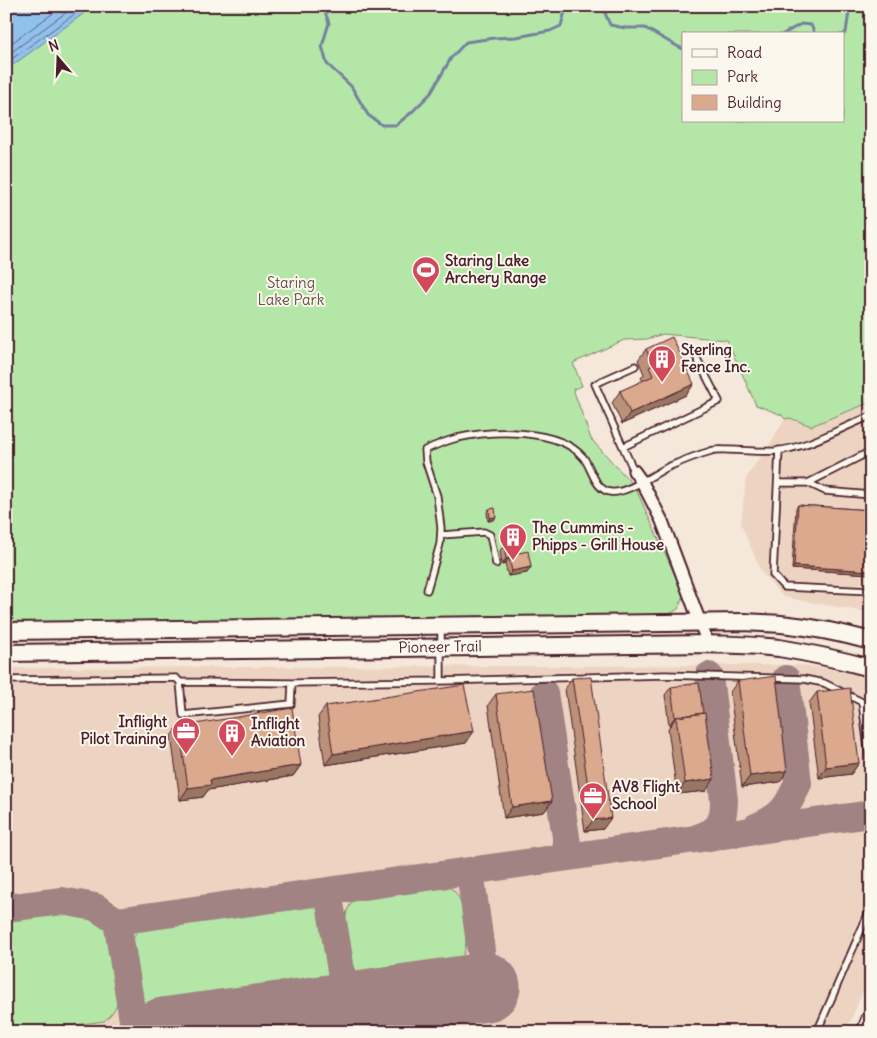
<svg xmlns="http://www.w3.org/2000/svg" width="877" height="1038" font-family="Delius,sans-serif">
<rect width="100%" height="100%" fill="#f5e7d9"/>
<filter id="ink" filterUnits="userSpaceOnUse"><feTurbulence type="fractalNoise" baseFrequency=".02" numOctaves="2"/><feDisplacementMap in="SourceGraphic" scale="10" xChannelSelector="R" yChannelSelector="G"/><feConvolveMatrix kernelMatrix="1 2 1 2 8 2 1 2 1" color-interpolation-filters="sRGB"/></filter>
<g filter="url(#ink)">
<path fill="#edd4c2" d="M871 402V613L783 597 761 571 741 524 746 478 771 442 785 419Z
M801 665 847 671 871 677V972L846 1032H6V668Z"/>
<path fill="#b4e7a7" stroke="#7f8369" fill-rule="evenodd" d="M6 6H871V402L811 426 790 418 785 419 782 415 756 405 727 340 663 334 647 339 624 340 573 363 582 386 573 389 591 439 635 487 684 595 678 609 668 615 6 625ZM683 34H843V121H683Z
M439 884C459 888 461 900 464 918 467 941 470 959 446 971 439 975 430 975 423 976 406 978 389 980 373 983L366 982 360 978 352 967 345 920 347 911 351 903 357 898 365 894Z
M301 903C313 905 320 908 325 919L332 968C332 979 327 985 318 991L158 1013C148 1011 143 1007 137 998L130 948C132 936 137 929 148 925Z
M57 911C80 913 99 911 109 936L118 999C117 1008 111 1015 104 1021L24 1032 6 1031V917Z
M315 1027 329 1028 333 1032H279Z"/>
<path fill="#90c1ec" stroke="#74809f" d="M6 6H94L6 70Z"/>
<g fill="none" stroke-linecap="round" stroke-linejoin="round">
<path stroke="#666078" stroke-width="1" d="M6 47 63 6
M6 56 75 6
M6 63 86 6"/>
<path stroke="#74809f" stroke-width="3" d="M319 6 324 9 329 23 322 46 327 64 351 86 368 115 382 125H396L412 112 431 93 451 58 466 42 494 38 516 37 550 31 561 26 565 11 562 6
M606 6 605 13 610 25 625 28H645L673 44 683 49
M783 34 801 24 811 25 815 34
M843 35 846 32 850 6"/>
<path stroke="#a08382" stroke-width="28" d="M544 693 569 857
M756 827C781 817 788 807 798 783L786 679
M697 838C719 831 724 823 724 800L709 676
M470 871 486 987
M328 891 351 1032
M6 908 62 901 95 907 117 921 871 814
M117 921 135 1032"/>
<path stroke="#a08382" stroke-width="69" d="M164 1032 486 987"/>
<g stroke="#4a1f2b" stroke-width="9">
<path id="service" d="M623 447 595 384 635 366
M779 450 773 575 784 587 871 591
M634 471 623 447 719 401 693 351
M778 483H808L871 451
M808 483 825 491 871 495
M441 535 484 532 490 535 496 564
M427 590 440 544 441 528 437 496 426 462 425 450C436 445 446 441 457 438 492 430 558 428 583 457 592 468 594 489 610 492 625 495 654 474 668 467 682 461 697 455 711 451 716 449 723 450 729 450 744 450 760 452 775 451 808 448 840 428 871 416
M441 626V681
M6 680 176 678 180 682 292 683 291 704 183 715 180 682
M292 683 441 681 665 675 804 679 824 683 862 702 871 771
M817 1032 871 907"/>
</g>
<g stroke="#4a1f2b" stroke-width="15">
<path id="minor" d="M634 471 642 482 662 521 708 644"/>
</g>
<g stroke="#4a1f2b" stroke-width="20">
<path id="secondary" d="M6 631 745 622C757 623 769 623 781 624 811 627 842 633 871 641
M6 653 708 644C732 645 756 645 779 648 810 653 841 660 871 668"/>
</g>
<g stroke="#4a1f2b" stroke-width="21">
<path id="primary" d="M866 1032 871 1019"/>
</g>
<use href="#service" stroke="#fbf7ec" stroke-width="5.5"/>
<use href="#minor" stroke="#fbf7ec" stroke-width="11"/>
<use href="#secondary" stroke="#fbf7ec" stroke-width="16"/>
<use href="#primary" stroke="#fbf7ec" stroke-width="18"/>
</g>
<path fill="#bc917a" stroke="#4a1f2b" d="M646 349 694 384 686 395 622 424 612 403 620 391 643 381 641 378 644 374 638 360Z
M798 505 871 510V574L792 569 796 508Z
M489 509 494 520 488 521 487 512Z
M504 545 519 553 531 567 527 573 508 576 505 564 502 565 500 551Z
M572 678 603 829 585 831 565 689Z
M738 681 787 771 780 782 742 787 730 692Z
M671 687 706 791 677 794 668 728 671 725H669L665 695Z
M817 692 859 763 851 774 819 778 809 703Z
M496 694 552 801 544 812 504 818 488 705Z
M326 706 474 731 466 743 325 765 318 717Z
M179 725 301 765 293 776 208 790 203 797 180 800 171 736Z"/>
<path fill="#997663" stroke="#4a1f2b" d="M694 384 686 395 622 424 630 413Z
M496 517 494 520 488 521 490 518Z
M509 558 505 564 502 565 506 559Z
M794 566 871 571V574L792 569Z
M531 567 527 573 508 576 512 571Z
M675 717H676L671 725H669Z
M474 731 466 743 325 765 333 754Z
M859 763 851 774 819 778 826 767Z
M301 765 293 776 208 790 203 797 180 800 188 788 210 780Z
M787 771 780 782 742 787 750 776Z
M714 779 706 791 677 794 685 783Z
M552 801 544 812 504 818 512 807Z
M611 818 603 829 585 831 593 820Z"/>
<path fill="#dba98e" stroke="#4a1f2b" d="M672 337 694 384 630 413 620 391 653 376 649 367 653 365 646 349Z
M798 505 871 510V571L794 566Z
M495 508 496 517 490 518 489 509Z
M517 543 519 553 528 551 531 567 512 571 509 558 506 559 504 545Z
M776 676 787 771 750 776 738 681Z
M591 677 611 818 593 820 572 678Z
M699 683 703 713 675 717 671 687Z
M464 685 474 731 333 754 326 706Z
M850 688 859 763 826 767 817 692Z
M534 689 552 801 512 807 496 694Z
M292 708 301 765 210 780 211 785 188 788 179 725 183 726Z
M705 713 714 779 685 783 676 717Z"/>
</g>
<defs>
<g id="stadium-pin" transform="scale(1.4375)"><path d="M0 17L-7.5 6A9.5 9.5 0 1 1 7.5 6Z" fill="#d1495b" stroke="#fbf7ec"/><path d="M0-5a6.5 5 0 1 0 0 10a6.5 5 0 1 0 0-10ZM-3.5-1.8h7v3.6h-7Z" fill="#fff"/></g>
<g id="building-pin" transform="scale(1.4375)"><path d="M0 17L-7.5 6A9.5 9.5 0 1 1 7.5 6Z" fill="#d1495b" stroke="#fbf7ec"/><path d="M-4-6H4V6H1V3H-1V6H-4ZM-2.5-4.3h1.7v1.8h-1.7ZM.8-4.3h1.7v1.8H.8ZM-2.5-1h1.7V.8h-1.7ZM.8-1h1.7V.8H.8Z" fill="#fff"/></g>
<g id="office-pin" transform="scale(1.4375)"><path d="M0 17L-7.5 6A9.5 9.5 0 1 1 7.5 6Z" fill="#d1495b" stroke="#fbf7ec"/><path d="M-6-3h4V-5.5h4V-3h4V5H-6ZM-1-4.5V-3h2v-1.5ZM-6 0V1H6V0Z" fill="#fff"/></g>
</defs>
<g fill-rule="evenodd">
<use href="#stadium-pin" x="426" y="270"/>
<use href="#building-pin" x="662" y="359"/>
<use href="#building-pin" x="513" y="537"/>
<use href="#office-pin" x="186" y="731"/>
<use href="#building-pin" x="232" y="733"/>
<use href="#office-pin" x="593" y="796"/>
</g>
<g text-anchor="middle" stroke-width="4" stroke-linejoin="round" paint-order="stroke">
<g font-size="15" font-weight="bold" fill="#4a1f2b" stroke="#fbf7ec" text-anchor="start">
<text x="445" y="266">Staring Lake<tspan x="445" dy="17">Archery Range</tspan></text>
<text x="681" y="355">Sterling<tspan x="681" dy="17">Fence Inc.</tspan></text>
<text x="532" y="533">The Cummins -<tspan x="532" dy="17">Phipps - Grill House</tspan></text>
<text x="167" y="727" text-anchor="end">Inflight<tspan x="167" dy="17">Pilot Training</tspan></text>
<text x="251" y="729">Inflight<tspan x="251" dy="17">Aviation</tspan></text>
<text x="612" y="792">AV8 Flight<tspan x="612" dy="17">School</tspan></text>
</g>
<g font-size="15" fill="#64514a" stroke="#fbf7ec">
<text x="291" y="288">Staring<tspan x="291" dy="17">Lake Park</tspan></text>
</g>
<g font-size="15" fill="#4a1f2b" stroke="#fbf7ec">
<text transform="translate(440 647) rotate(-1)" y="5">Pioneer Trail</text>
</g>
</g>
<rect width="877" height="1038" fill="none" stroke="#fbf7ec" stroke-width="25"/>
<rect x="12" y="12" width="852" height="1013" fill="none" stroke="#4a1f2b" stroke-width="2" filter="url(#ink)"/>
<rect x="682" y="32" width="162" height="90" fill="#fbf7ec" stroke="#b4a19f"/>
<rect x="692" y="49" width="25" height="8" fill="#fbf7ec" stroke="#b4a19f"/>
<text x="727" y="58" font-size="15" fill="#4a1f2b">Road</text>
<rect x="692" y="70" width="25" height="15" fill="#b4e7a7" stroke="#b4a19f"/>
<text x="727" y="82" font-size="15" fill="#4a1f2b">Park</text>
<rect x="692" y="95" width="25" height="15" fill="#dba98e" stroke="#b4a19f"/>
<text x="727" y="108" font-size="15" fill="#4a1f2b">Building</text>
<g transform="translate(58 58) rotate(341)" stroke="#fbf7ec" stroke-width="4" paint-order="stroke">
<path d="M0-4L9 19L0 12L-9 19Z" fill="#4a1f2b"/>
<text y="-8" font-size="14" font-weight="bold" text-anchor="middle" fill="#4a1f2b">N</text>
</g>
</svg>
